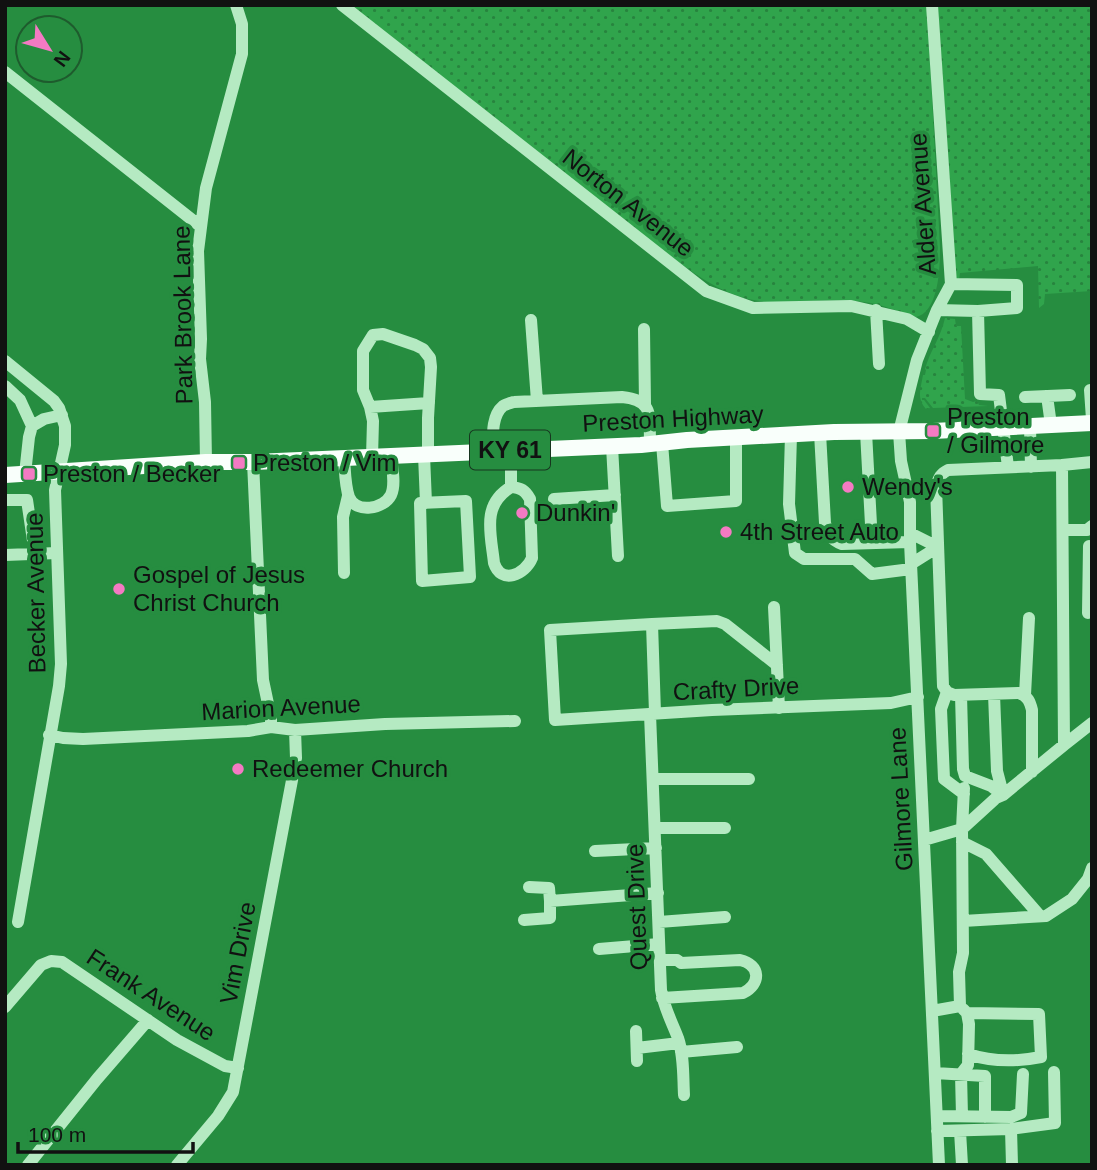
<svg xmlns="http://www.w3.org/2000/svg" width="1097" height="1170" font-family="Arial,sans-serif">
<defs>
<pattern id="grass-dots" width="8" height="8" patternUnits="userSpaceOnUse" patternTransform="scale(1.75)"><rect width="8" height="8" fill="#30a44c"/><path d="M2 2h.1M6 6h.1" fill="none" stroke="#27843e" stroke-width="1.8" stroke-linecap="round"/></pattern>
</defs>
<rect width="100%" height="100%" fill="#268d40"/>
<path fill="url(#grass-dots)" d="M351 5H927L940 247C940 267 939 312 916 317 899 312 882 304 864 302 832 297 799 304 767 302 725 298 698 276 666 253Z
M938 5H1092V291L1045 294 1044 304 1039 308 1038 266 960 273 959 280 956 281Z
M945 318 955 319 956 326H961L965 399 973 402 977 401 979 405 988 406 933 408 925 398H922V400H924L930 408 926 409C916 398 921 388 923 375H925L926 370 925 369C930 351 941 337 945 318Z"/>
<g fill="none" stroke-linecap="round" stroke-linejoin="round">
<path stroke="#b5eac2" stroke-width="12" d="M342 5 706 291 753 308 851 306 907 319 929 332
M932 5 951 284 937 310 917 360 899 432 901 461 910 502V542L939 1165
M5 72 200 226
M951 284 1017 285V308L978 311
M876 310 879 364
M937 310 978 311 980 394 999 395 1008 467
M531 320 537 401
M644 329 645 404
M5 361 54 401 59 408 65 426V445L55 490 61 664 59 686 18 922
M5 386 20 400 32 426
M1092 390H1090L1092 419
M1047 396 1051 425
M1025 397 1070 395
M370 407 429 403
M1030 426 1031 467
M866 432 872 543
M820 433 825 523C828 534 831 540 842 544L910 542
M791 435 789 504 795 553 804 559H855L872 574 911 569
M662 443 667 506 736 501V438
M612 446 618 556
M511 450V487
M493 451C493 437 491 416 503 406 504 405 513 402 514 402L622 397C655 400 649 417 650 444
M424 455 426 503
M372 457 373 421 370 407 363 390V351L373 335 383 334 415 345 423 349 430 358 431 367 428 418V454
M344 458C345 470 345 486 349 497 356 514 384 509 391 495 396 484 392 468 391 456
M206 462 205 402 200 359 201 339 198 251 206 188 242 54V24L236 5
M253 462 263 680 271 718V727
M1062 465 1092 462
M25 474 29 437 32 426 44 419 62 415
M511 487C521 488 525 490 530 499L532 558C525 575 501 585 494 563 491 534 481 505 511 487Z
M554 499 615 495
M5 500H27L35 554
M466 501 470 577 422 581 420 503Z
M1063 530H1087L1092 526
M910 533 938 547
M5 555 57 553
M911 564 938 547
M344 573 343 517 348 496
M774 607 779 708
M1088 613 1089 546
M652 624 550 630 555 720 712 710 891 703 918 697
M947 692 941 709 944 779 964 794
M994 694 997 771 1003 794
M961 695 963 769 965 776 991 786 1003 795
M1025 695 1029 618
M655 713 652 624 717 621 725 624 777 665
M650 714 661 990C664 1008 672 1022 678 1038 684 1056 683 1076 684 1095
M49 735 63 738 83 739 248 731 271 727 295 730 385 724 515 721
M1064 745 1092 723
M653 779H749
M655 828H725
M962 829 996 798 1003 795 1064 745 1062 465 948 470C940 474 939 478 936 486L943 686 947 692 954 695 1019 693C1028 696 1030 702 1032 710V772
M962 829 964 788
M924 840 962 829 963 953 959 972 960 1006 932 1011
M962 842 986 854 1040 916
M595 851 656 848
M529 887 549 888 550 901
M524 920 550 918V901L658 893
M963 921 1046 916 1072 899 1088 879 1092 868
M659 922 725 917
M599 949 659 944
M660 960H677L681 963 740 960C761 965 761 984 743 993L662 998
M5 1007 41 965 51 961 62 962 177 1040 225 1066 238 1068
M967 1013 1039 1014 1041 1057C1016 1062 992 1062 968 1054
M636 1031 637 1061
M637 1048 679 1043
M681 1052 737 1047
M935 1073 985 1076V1117
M937 1116 1011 1117 1021 1113 1023 1074
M962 1116 961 1074 968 1065 969 1024 967 1013 963 1009
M1011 1129 1055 1123 1054 1072
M937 1131 1011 1129 1012 1165
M960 1131 962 1165
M28 1165 97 1079 148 1020
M177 1165 218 1116 233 1092 293 775 296 758 295 730"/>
<path stroke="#f9fffb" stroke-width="16" d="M5 475 206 462H253L641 445 687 440 834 432 933 431 1092 423"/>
</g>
<g fill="#f47ac3" stroke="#268d40" stroke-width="2.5">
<rect x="926" y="424" width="14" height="14" rx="3.5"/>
<rect x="232" y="456" width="14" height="14" rx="3.5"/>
<rect x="22" y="467" width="14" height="14" rx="3.5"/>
<circle cx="848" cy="487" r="7"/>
<circle cx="522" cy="513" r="7"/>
<circle cx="726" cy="532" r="7"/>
<circle cx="119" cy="589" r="7"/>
<circle cx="238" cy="769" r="7"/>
</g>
<g text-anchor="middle" stroke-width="7" stroke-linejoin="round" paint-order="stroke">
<rect fill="#268d40" stroke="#17361f" stroke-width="2" x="470" y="430.5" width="80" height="39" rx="5"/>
<g font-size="23" font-weight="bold" fill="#111">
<text x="510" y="458">KY 61</text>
</g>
<g font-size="24" fill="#111" stroke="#268d40">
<text transform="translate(628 203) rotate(38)" y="8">Norton Avenue</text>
<text transform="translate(923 204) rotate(-94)" y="8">Alder Avenue</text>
<text transform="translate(183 315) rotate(-91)" y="8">Park Brook Lane</text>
<text transform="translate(673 419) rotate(-3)" y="8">Preston Highway</text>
<text transform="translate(36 593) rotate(-91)" y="8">Becker Avenue</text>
<text transform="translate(736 689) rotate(-3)" y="8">Crafty Drive</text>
<text transform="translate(281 708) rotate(-3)" y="8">Marion Avenue</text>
<text transform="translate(901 799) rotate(-93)" y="8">Gilmore Lane</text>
<text transform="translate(637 907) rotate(-92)" y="8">Quest Drive</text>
<text transform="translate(238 953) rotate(-79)" y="8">Vim Drive</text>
<text transform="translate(151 995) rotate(33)" y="8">Frank Avenue</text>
</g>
<g font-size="24" fill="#111" stroke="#268d40" text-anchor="start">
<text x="947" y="425">Preston<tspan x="947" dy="28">/ Gilmore</tspan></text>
<text x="253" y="471">Preston / Vim</text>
<text x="43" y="482">Preston / Becker</text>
<text x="862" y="495">Wendy's</text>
<text x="536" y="521">Dunkin'</text>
<text x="740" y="540">4th Street Auto</text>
<text x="133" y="583">Gospel of Jesus<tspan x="133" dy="28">Christ Church</tspan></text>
<text x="252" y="777">Redeemer Church</text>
</g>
</g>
<rect width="1097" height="1170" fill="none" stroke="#111111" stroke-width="14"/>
<g transform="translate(49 49) rotate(127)"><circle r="33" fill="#268d40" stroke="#1e5b2d" stroke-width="2"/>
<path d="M0-5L12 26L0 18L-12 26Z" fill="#f47ac3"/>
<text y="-10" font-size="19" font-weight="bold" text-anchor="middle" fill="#111111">N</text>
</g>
<path d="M18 1142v10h175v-10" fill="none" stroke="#111111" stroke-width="3.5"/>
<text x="28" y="1142" font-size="21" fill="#111111" stroke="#268d40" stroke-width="5" paint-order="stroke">100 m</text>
</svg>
